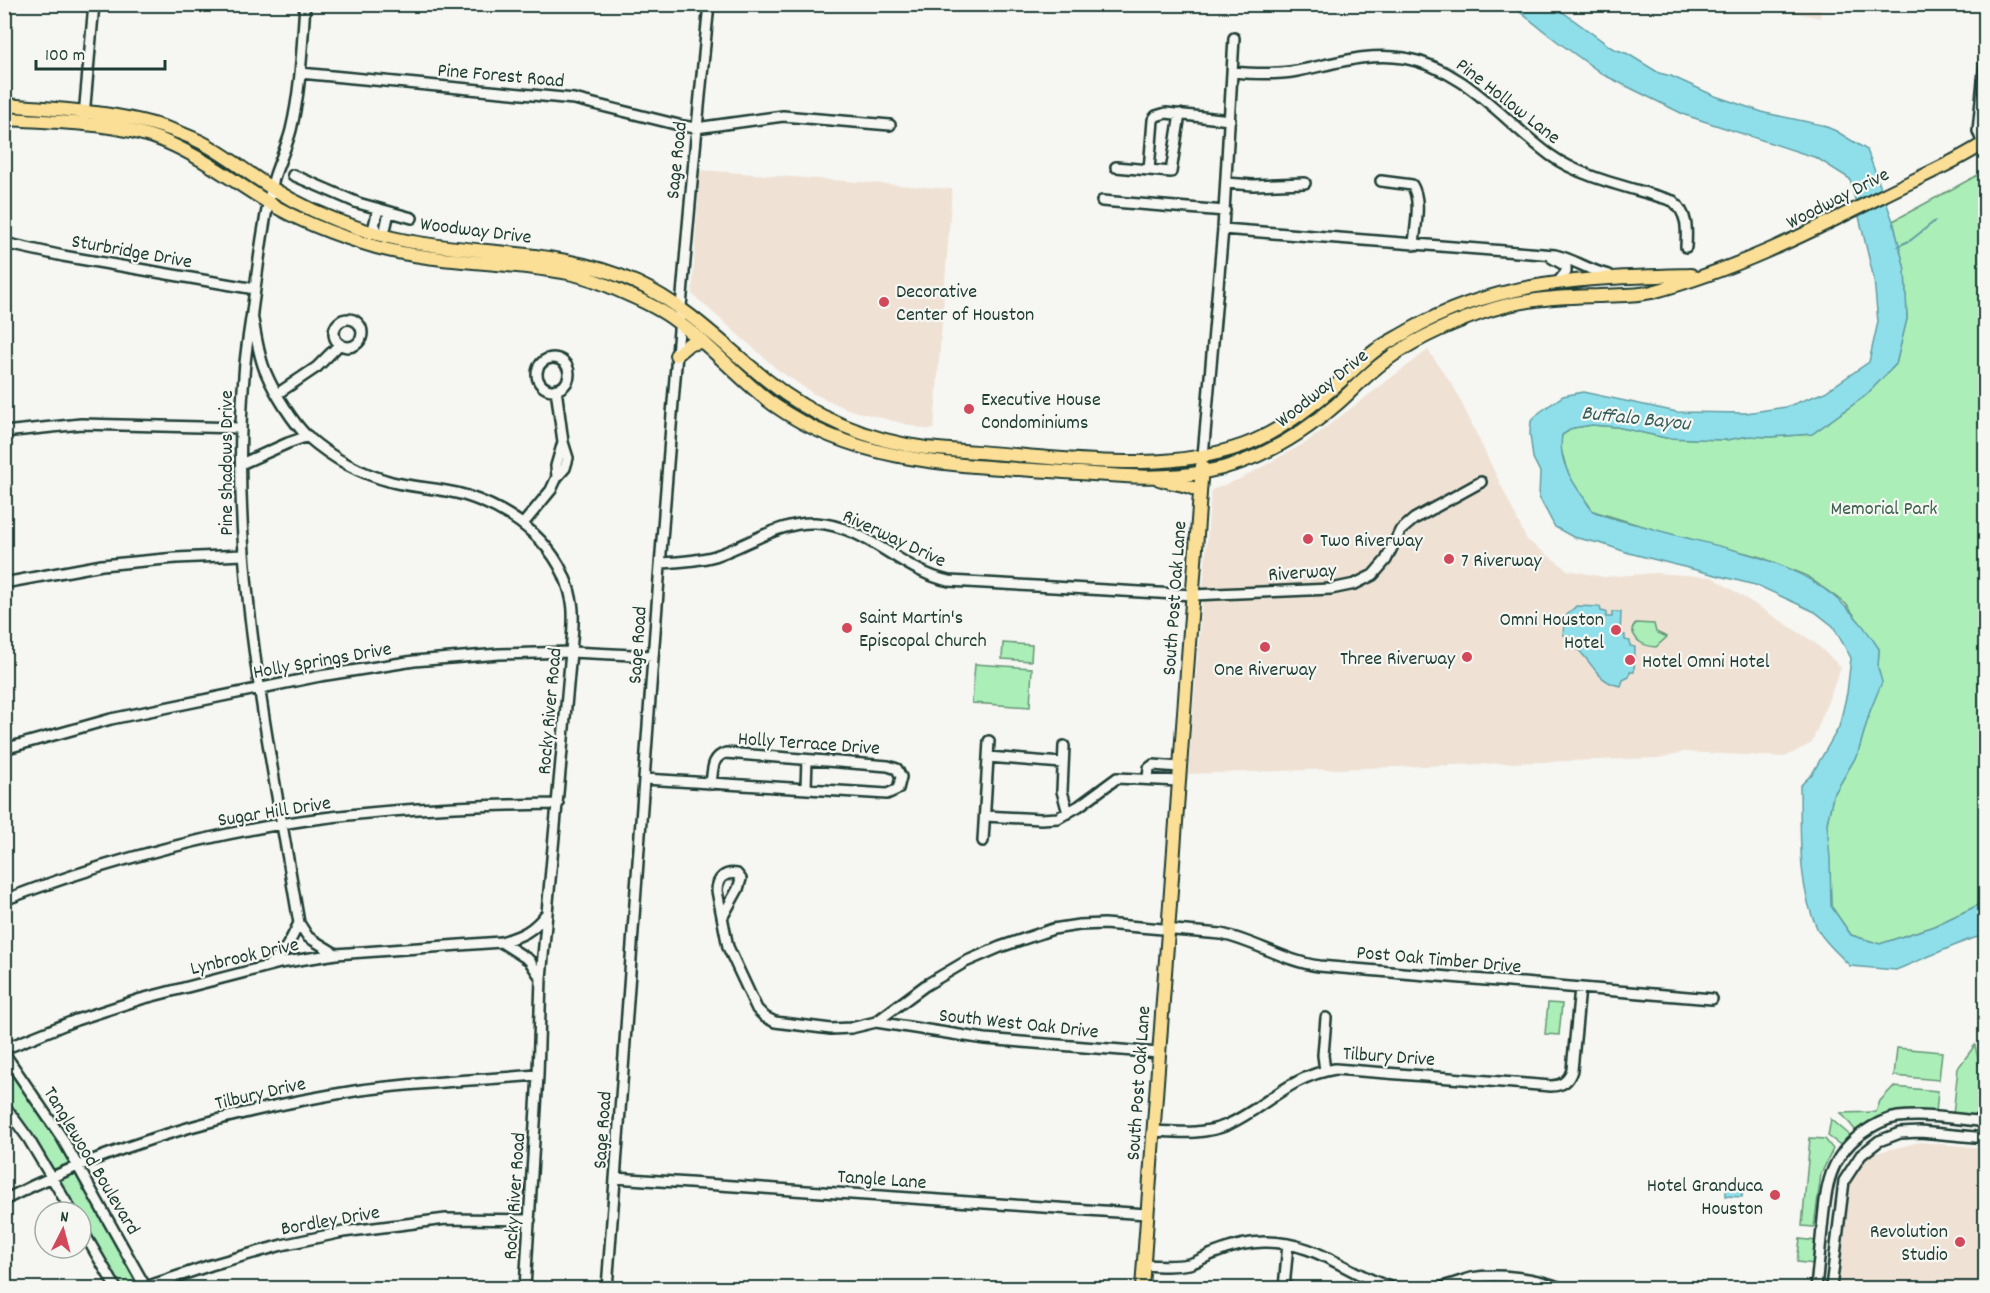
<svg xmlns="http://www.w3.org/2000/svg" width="1990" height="1293" font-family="Dekko,sans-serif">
<rect width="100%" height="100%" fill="#f6f6f2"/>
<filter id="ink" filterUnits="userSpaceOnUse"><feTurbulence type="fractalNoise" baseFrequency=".0167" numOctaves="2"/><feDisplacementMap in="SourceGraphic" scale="12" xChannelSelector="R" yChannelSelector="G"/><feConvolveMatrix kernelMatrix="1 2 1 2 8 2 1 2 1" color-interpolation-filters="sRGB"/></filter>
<g filter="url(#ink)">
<path fill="#efe2d5" d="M1762 5 1822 4V5L1820 18Z
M700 170 952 189 934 429H925L850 410 814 394 778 370 692 294Z
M1428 350 1455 389 1527 540 1568 570 1604 577 1656 573 1712 577 1814 642 1841 667 1812 743 1785 757 1684 752 1659 758 1188 774 1211 490 1240 479 1305 443Z
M1920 1142 1985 1148V1288H1836L1847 1183 1867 1155Z"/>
<path fill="#abeeb8" stroke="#659676" stroke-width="1.5" d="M1985 171V902L1934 926 1880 944 1851 935 1831 906 1827 823 1833 796 1858 753 1870 711 1881 682 1878 668 1879 649 1846 604 1805 575 1758 556 1665 533 1593 511 1569 477 1560 446 1562 435 1573 428 1592 425 1617 427 1666 438 1726 440 1749 436 1771 437 1812 434 1865 396 1896 364 1907 319 1905 270 1893 221Z
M1636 623 1654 624 1656 632 1667 637 1656 647C1644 646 1635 642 1632 629Z
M1003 643 1032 645 1031 661 1002 659Z
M975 664 1032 668 1030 707 972 703Z
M1548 1003 1562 1004 1559 1035 1545 1034Z
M1975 1045 1981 1072 1979 1094 1985 1096V1118L1953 1115 1958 1068Z
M1897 1048 1942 1052 1939 1080 1894 1076Z
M4 1059 56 1133 144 1288H120L81 1220V1212H76L29 1134 5 1099Z
M1893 1087 1938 1091 1936 1113 1885 1116 1856 1131 1841 1113 1876 1112 1880 1101Z
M1831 1119 1852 1137 1842 1146 1828 1136Z
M1810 1138 1825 1139 1833 1149 1821 1174 1814 1227 1802 1226Z
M1800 1239 1816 1241 1814 1264 1797 1262Z"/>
<path fill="#8fdfeb" stroke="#629ea2" stroke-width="1.5" d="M1511 5H1553L1612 48 1628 54 1659 73 1671 76 1715 96 1765 113 1822 125 1836 131 1867 150 1893 221 1905 270 1907 319 1896 364 1865 396 1812 434 1771 437 1749 436 1726 440 1666 438 1617 427 1592 425 1573 428 1562 435C1558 459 1570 479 1584 498 1587 503 1590 509 1595 512 1610 519 1628 522 1643 526 1738 555 1822 555 1879 649L1878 668 1882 682 1870 711 1858 753 1833 796 1827 823 1830 859 1831 906 1851 935 1880 944 1934 926 1985 902V935L1968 940 1896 970 1850 966C1841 956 1822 940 1817 928 1797 885 1801 832 1800 786L1812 774 1839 727 1847 693 1851 658 1833 626 1815 612 1759 586 1629 553 1603 544 1573 537 1555 527 1539 497 1540 472 1533 458 1530 434 1531 421 1540 412 1563 396 1583 392 1677 412 1746 413 1786 407 1825 392 1869 362 1878 322 1874 279 1850 179 1817 158 1685 115 1604 75 1558 42Z
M1576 606 1600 607 1601 611 1606 612V617H1612V612H1621L1620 635H1625V640L1630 641V646L1635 647 1634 672H1630L1629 677 1623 680 1621 686C1601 683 1596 670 1584 656 1577 648 1570 642 1563 634L1565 617Z
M1726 1183H1743L1742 1197 1726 1196Z"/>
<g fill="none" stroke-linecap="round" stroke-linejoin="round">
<path stroke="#629ea2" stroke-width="2" d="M1898 246 1911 240 1935 221"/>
<g stroke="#1f3d34" stroke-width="14">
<path id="minor" d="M305 4C302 46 301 89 291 130 287 146 279 162 274 178 263 221 258 267 252 312 249 333 245 355 244 376 228 560 269 743 299 923L308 937 336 954
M1233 72C1255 74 1276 75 1297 71 1333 64 1367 52 1404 58 1466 69 1502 120 1550 155 1583 179 1634 188 1673 201 1688 214 1687 229 1686 247
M300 73 574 99 683 126 696 128 783 116 890 125
M84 116 94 4
M1983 144 1978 131 1986 51
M1116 167 1171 172 1180 114
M1149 170 1153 120 1156 116 1166 113 1230 120
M293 175 358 203 412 218
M1381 181 1412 185C1422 201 1415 227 1414 245
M1226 183 1253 185 1305 183
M1102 201 1225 211
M378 209 374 226 379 234 385 230 389 212
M1223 229 1555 255C1574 259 1589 271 1609 275
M4 243 63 256 255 289
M1552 258 1566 266V272L1558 282
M252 315C256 334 258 355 266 373 274 392 293 423 308 437 332 458 362 474 392 482 416 488 441 488 464 495 515 511 562 546 572 602 575 618 572 636 571 652L541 978 538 1075 525 1288
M334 333a14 14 0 1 1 28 0a14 14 0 1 1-28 0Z
M537 374a16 16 0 1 1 32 0a16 16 0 1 1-32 0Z
M277 394 317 367 340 344
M4 432 81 424 240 428
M1203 456 1223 229 1234 38
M241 464 288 443 308 436
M557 477 556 466 563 442
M523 524 551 490 557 477 565 468 568 458 563 442 556 389
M661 563C680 562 697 561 715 556 749 545 778 522 815 523 866 525 901 571 949 581L1193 595 1331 589 1355 584 1373 575 1386 560 1400 531 1414 519 1481 482
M4 583 102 565 176 558 243 555
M1064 746 1062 791 1068 813
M4 749 111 719 320 676 414 661 499 654 571 652 653 656
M988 757 1062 763
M645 779 887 794 898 789 901 777 897 769 888 766 726 753C711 757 713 771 711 784
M1148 779 1149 768 1153 765 1180 767
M806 787 807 760
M985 816 1041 819 1058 818 1079 806 1117 778 1179 781
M983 841 989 741
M4 900C93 866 187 840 281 824 372 809 466 805 558 804
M723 916 738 889 741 879 737 874C725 872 717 878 717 891L728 947 757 1009 765 1017 775 1022 831 1029 851 1028 876 1022 926 985 965 962 1000 947 1053 929 1079 925 1104 924 1221 934C1255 941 1284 961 1319 966L1712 999
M501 942 529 960 541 978
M270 964C285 953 291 940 299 923
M876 1022 985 1039 1159 1053
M4 1049 76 1020 141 999 280 963 336 954 501 942C522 936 533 931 546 914
M4 1053 62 1138 146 1288
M1325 1071 1323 1055 1326 1018
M4 1105 28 1138 72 1212
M1153 1131C1178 1132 1203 1135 1227 1125 1267 1107 1287 1077 1335 1069L1551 1086C1562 1086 1569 1081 1572 1070L1580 988
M615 1178 1147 1214
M4 1200C115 1143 238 1109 361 1090 418 1082 480 1080 538 1075
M81 1228 116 1288
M1143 1265C1159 1266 1174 1267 1189 1264 1198 1262 1206 1256 1215 1253 1230 1247 1247 1242 1264 1242 1317 1241 1346 1274 1393 1288
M143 1288 211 1265 282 1245 343 1232 446 1219 530 1220
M607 1288C639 860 666 432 709 4
M1284 1288 1288 1244
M1439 1288C1450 1285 1461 1281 1471 1278 1497 1273 1537 1278 1561 1288
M1816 1288C1818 1269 1820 1249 1822 1229 1826 1190 1827 1160 1861 1134 1872 1126 1884 1119 1898 1117 1927 1114 1957 1119 1986 1122
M1831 1288 1844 1181 1861 1155 1879 1141 1900 1133 1920 1132 1986 1138"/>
</g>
<g stroke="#1f3d34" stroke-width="16">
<path id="major" d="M4 105C71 110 140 112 201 142 225 154 246 172 270 187 297 204 330 219 361 229 451 260 549 242 637 283 689 307 725 347 768 381 812 417 870 441 926 448 960 451 993 453 1026 456 1099 462 1174 470 1244 445 1280 432 1314 405 1342 380 1354 370 1364 359 1376 350 1386 343 1398 337 1408 331 1497 279 1590 278 1691 275
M4 119C55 122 117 122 164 141 202 157 232 180 266 201 300 222 338 236 376 247 439 264 504 261 568 273 589 277 609 286 629 295 645 302 662 310 676 321 712 345 739 380 774 405 861 466 963 465 1064 472 1110 475 1159 481 1204 472 1255 463 1299 437 1337 404 1353 390 1368 373 1385 361 1414 339 1447 325 1481 313 1520 299 1557 297 1598 296 1615 295 1635 296 1652 292 1732 271 1806 234 1880 197 1915 179 1953 164 1986 142
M676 355 689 344 701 342
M1159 479C1173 484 1189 484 1200 492
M1142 1288 1202 466"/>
</g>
<use href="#minor" stroke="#f6f6f2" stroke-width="9"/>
<use href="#major" stroke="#fbdf96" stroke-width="12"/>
</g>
</g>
<g fill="#d1495b" stroke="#f6f6f2" stroke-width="2">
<circle cx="884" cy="302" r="6"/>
<circle cx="969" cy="409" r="6"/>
<circle cx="1308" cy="539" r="6"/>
<circle cx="1449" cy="559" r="6"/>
<circle cx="847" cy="628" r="6"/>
<circle cx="1616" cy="630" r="6"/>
<circle cx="1265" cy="647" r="6"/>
<circle cx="1467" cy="657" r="6"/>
<circle cx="1630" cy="660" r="6"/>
<circle cx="1775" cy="1195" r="6"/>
<circle cx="1960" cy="1242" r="6"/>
</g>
<g text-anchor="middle" stroke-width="4.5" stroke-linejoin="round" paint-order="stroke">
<g font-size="20" fill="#1f3d34" stroke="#f6f6f2">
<text transform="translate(501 74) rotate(5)" y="7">Pine Forest Road</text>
<text transform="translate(1509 100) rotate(38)" y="7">Pine Hollow Lane</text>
<text transform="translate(675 160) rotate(-84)" y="7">Sage Road</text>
<text transform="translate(1837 197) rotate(-27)" y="7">Woodway Drive</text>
<text transform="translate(476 229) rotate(7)" y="7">Woodway Drive</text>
<text transform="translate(132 250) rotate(10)" y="7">Sturbridge Drive</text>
<text transform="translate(1321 387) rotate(-39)" y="7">Woodway Drive</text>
<text transform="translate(225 463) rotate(-90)" y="7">Pine Shadows Drive</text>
<text transform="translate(895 537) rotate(25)" y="7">Riverway Drive</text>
<text transform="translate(1302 571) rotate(-4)" y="7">Riverway</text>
<text transform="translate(1173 598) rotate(-86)" y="7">South Post Oak Lane</text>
<text transform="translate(636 645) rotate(-86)" y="7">Sage Road</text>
<text transform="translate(322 659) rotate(-10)" y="7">Holly Springs Drive</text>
<text transform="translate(548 711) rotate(-85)" y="7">Rocky River Road</text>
<text transform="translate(809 742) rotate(4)" y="7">Holly Terrace Drive</text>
<text transform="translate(274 810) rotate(-9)" y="7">Sugar Hill Drive</text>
<text transform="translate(244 955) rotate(-13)" y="7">Lynbrook Drive</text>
<text transform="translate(1439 958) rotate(5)" y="7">Post Oak Timber Drive</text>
<text transform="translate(1019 1022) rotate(6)" y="7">South West Oak Drive</text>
<text transform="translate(1389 1055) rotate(4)" y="7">Tilbury Drive</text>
<text transform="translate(1137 1083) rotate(-86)" y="7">South Post Oak Lane</text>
<text transform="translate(260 1092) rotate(-13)" y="7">Tilbury Drive</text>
<text transform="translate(601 1130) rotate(-86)" y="7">Sage Road</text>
<text transform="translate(93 1160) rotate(59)" y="7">Tanglewood Boulevard</text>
<text transform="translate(882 1178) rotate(4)" y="7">Tangle Lane</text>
<text transform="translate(513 1196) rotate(-86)" y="7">Rocky River Road</text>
<text transform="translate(330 1219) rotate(-10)" y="7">Bordley Drive</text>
</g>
<g font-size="20" fill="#1f3d34" stroke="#f6f6f2" text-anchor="start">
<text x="896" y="297">Decorative<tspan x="896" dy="23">Center of Houston</tspan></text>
<text x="981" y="405">Executive House<tspan x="981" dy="23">Condominiums</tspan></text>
<text x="1320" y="546">Two Riverway</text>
<text x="1461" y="566">7 Riverway</text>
<text x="859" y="623">Saint Martin's<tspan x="859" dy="23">Episcopal Church</tspan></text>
<text x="1604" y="625" text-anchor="end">Omni Houston<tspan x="1604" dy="23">Hotel</tspan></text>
<text x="1455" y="664" text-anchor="end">Three Riverway</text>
<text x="1642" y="667">Hotel Omni Hotel</text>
<text x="1265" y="675" text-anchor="middle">One Riverway</text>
<text x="1763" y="1191" text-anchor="end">Hotel Granduca<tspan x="1763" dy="23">Houston</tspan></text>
<text x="1948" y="1237" text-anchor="end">Revolution<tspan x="1948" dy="23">Studio</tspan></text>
</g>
<g font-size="20" fill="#3b604e" stroke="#f6f6f2">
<text x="1884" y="514">Memorial Park</text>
</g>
<g font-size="21" font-style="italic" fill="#355d59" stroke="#f6f6f2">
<text transform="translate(1636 417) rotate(6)" y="7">Buffalo Bayou</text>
</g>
</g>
<rect width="1990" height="1293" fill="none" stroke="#f6f6f2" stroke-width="24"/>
<rect x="12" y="12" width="1966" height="1269" fill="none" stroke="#1f3d34" stroke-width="2" filter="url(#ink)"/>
<g transform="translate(63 1230) rotate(6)"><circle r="28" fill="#f6f6f2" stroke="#a0aca6" stroke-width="1.5"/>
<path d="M0-4.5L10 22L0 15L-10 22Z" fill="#d1495b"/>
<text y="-9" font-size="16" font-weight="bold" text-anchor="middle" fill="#1f3d34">N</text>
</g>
<path d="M36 60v9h129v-9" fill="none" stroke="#1f3d34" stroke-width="3"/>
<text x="45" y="60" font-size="18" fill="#1f3d34" stroke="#f6f6f2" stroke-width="4.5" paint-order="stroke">100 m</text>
</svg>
